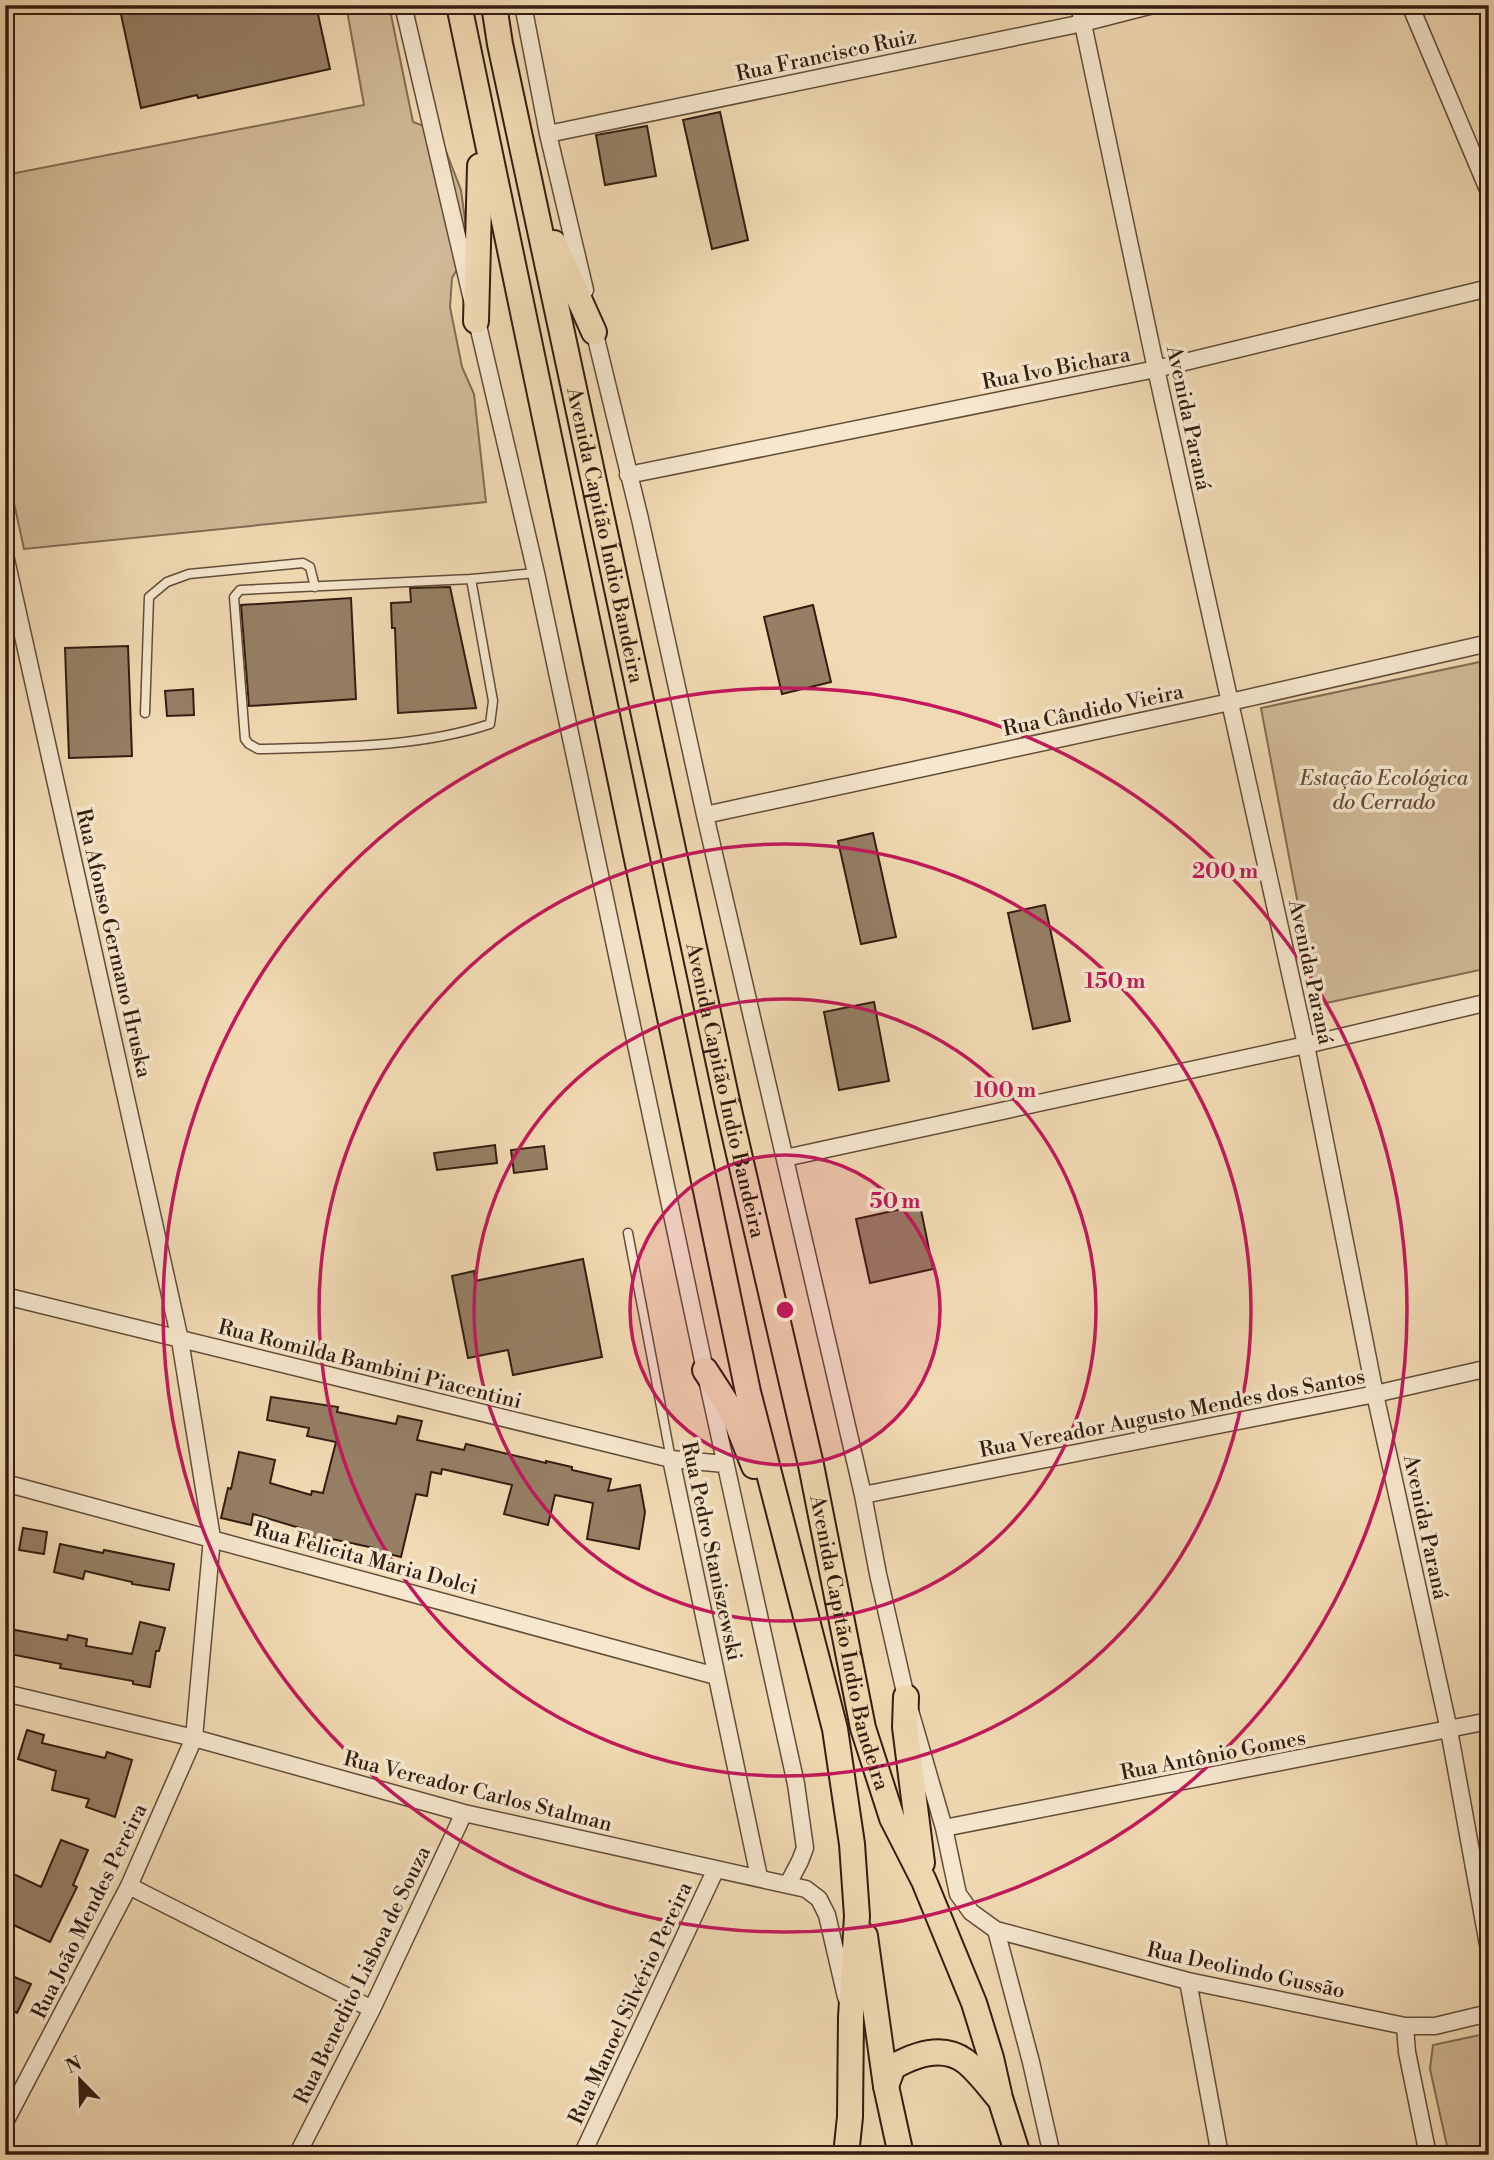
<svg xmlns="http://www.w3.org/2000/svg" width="1494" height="2160" font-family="'Libre Bodoni',serif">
<rect width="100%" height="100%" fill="#f1dab3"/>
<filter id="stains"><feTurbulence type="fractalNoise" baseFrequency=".00286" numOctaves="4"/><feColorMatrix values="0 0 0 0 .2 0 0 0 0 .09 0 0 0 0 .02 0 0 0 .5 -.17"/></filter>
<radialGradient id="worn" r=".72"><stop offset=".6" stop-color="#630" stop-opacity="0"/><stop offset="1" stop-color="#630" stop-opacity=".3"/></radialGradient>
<path fill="#d1ba97" stroke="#826c54" stroke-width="2" d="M346 5H389L413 122 438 131 461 190 469 250 452 278 450 307 462 367 474 394 486 502 24 549 5 462V175L364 105Z
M1489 660V968L1317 1005 1261 708Z
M1489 2033V2155H1449L1430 2069 1433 2045Z"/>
<path fill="#967f65" stroke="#331d11" stroke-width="2" d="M119 5H316L330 69 198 98 197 95 141 108Z
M720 112 748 240 712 249 683 120Z
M647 126 656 176 605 185 596 135Z
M450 587 476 708 398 713 395 628H392L391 603 411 602 410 588Z
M351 598 356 699 249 706 241 605Z
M813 605 831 682 782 694 764 617Z
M128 646 132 756 69 758 65 648Z
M193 689 194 715 167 716 165 691Z
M873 833 896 937 861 944 838 841Z
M1045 905 1070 1021 1033 1029 1008 913Z
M874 1002 889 1081 839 1090 824 1012Z
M495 1145 497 1163 437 1170 434 1153Z
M544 1146 547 1169 514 1173 511 1150Z
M920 1205 933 1269 870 1283 856 1219Z
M583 1259 602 1357 513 1375 508 1350 468 1358 452 1276 474 1271 475 1281Z
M271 1397 338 1407 337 1412 396 1424 398 1416 422 1421 417 1440 464 1450 466 1444 546 1463V1461L572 1467V1470L611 1479 608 1491 640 1485 645 1512 639 1549 587 1539 593 1503 555 1495 548 1525 504 1514 512 1485 442 1469 441 1474 431 1472 427 1496 416 1494 401 1557 373 1550 374 1548 332 1539V1542L302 1535 303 1529 253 1514 251 1525 221 1518 228 1488 231 1489 239 1452 275 1460 270 1483 311 1495 312 1491 323 1493 336 1442 307 1436 309 1428 267 1420Z
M23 1528 47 1532 44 1554 19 1550Z
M60 1544 103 1553 104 1550 174 1564 169 1590 132 1584V1582L85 1571 83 1579 54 1572Z
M140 1622 165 1628 159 1651H156L150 1687 133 1684V1681L60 1668 61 1664 5 1653V1628L67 1640 68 1635 87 1639 86 1646 132 1654Z
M27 1730 44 1735 42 1743 105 1758 107 1752 132 1760 115 1817 86 1807 89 1799 52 1790 56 1771 18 1759Z
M61 1840 88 1850 73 1885 77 1887 50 1942 5 1921V1870L41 1887Z
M5 1973 31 1984 17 2013 5 2007Z"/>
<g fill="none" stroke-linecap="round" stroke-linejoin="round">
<g stroke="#624c3a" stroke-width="11">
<path id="service" d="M471 579 493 701 490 724C418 748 333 747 258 749L249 744 245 739 234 597 240 590 471 579 536 573
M145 713 149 597 167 582 189 574 303 563 310 567 315 587
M628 1233 671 1459"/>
</g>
<g stroke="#624c3a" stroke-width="19">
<path id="minor" d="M403 5 536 573 705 1370 796 1784 805 1848 800 1861 788 1884
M523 5 548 134 585 290
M1079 5 1156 369 1306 1045 1375 1394 1449 1730 1489 1950
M1410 5 1489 192
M548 134 1083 23 1153 5
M592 322 640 519 705 815 863 1495 878 1574 906 1697 944 1828 958 1894 971 1912 996 1930 1188 1981 1405 2026H1435L1489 2013
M628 475 1156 369 1489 288
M5 555 180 1340 212 1538 194 1738 129 1886 5 2122
M705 815 1230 702 1489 643
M785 1158 1306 1045 1489 1002
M5 1296 671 1459 725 1464
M671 1459 759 1877
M5 1483 716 1676
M863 1495 1375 1394 1489 1368
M5 1693 194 1738 464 1813 806 1889 819 1899 827 1915 846 1997
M944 1828 1489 1721
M129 1886 372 2009
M996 1930 1031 2062 1052 2155
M1188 1981 1220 2155
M1405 2026 1407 2052 1428 2155
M297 2155 372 2009 464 1813
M582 2155 716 1869"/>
</g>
<g stroke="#331d11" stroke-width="28">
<g id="primary">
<path d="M459 5 748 1392 835 1729 852 1844 857 1916 851 2017 850 2117 846 2155"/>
<path id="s1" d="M494 5 500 44 730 1115 811 1465 863 1728 892 1818 924 1881 974 2003 991 2058 1000 2098 1018 2155"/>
<path d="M554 243 594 332"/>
<path d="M476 321 480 166"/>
<path d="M705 1370 733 1413 754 1466"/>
<path d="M906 1697 905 1727 922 1863"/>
<path d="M865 1936 886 2086 901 2155"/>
<path d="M886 2086 893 2067C914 2055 942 2044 965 2061 977 2070 988 2085 998 2097"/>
</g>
</g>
<use href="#service" stroke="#f6e7ce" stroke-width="8"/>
<use href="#minor" stroke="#f6e7ce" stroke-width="16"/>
<use href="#primary" stroke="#f1dab3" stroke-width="24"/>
</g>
<circle cx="785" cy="1310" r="155" fill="#c2185b" fill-opacity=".12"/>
<g fill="none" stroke="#c2185b" stroke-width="3.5">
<circle cx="785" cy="1310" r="155"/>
<circle cx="785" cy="1310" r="311"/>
<circle cx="785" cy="1310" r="466"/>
<circle cx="785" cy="1310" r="622"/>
</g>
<g text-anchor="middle" stroke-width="7" stroke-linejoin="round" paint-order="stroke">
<g font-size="21" fill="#331d11" stroke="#f6e7ce">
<text transform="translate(826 55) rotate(-12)" y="7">Rua Francisco Ruiz</text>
<text transform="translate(1056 368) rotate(-11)" y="7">Rua Ivo Bichara</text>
<text transform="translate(1189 418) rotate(78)" y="7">Avenida Paraná</text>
<text dy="7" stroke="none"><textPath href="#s1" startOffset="542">Avenida Capitão Índio Bandeira</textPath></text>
<text transform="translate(1093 710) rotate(-12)" y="7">Rua Cândido Vieira</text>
<text transform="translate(114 943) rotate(77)" y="7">Rua Afonso Germano Hruska</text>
<text transform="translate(1311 972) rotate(78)" y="7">Avenida Paraná</text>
<text dy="7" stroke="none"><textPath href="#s1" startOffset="1110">Avenida Capitão Índio Bandeira</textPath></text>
<text transform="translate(370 1364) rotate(14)" y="7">Rua Romilda Bambini Piacentini</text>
<text transform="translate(1172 1413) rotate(-11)" y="7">Rua Vereador Augusto Mendes dos Santos</text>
<text transform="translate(1426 1527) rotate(78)" y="7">Avenida Paraná</text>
<text transform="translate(712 1551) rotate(78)" y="7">Rua Pedro Staniszewski</text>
<text transform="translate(366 1558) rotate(15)" y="7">Rua Felicita Maria Dolci</text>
<text dy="7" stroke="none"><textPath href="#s1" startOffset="1676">Avenida Capitão Índio Bandeira</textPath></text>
<text transform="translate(1213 1755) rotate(-11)" y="7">Rua Antônio Gomes</text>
<text transform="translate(478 1791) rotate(14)" y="7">Rua Vereador Carlos Stalman</text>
<text transform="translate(89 1911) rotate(-64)" y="7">Rua João Mendes Pereira</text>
<text transform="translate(1246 1970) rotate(12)" y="7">Rua Deolindo Gussão</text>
<text transform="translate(362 1975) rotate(-64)" y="7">Rua Benedito Lisboa de Souza</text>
<text transform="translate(630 2003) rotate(-65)" y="7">Rua Manoel Silvério Pereira</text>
</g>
<g font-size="21" font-style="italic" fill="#624c39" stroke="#f6e7ce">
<text x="1384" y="785">Estação Ecológica<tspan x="1384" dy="24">do Cerrado</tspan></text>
</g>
</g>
<circle cx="785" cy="1310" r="10" fill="#c2185b" stroke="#f6e7ce" stroke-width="3.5"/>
<g font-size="21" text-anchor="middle" font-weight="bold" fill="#c2185b" stroke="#f6e7ce" stroke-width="7" stroke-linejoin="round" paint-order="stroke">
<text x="1225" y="878">200 m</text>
<text x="1115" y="988">150 m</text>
<text x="1005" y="1097">100 m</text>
<text x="895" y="1208">50 m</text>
</g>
<rect width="1494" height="2160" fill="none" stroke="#f1dab3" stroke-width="28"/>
<rect x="7" y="7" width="1480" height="2146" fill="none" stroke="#331d11" stroke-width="3.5"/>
<rect x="14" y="14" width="1466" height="2132" fill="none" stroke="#331d11" stroke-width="2"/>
<g transform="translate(80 2080) rotate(337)" stroke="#f6e7ce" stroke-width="5" paint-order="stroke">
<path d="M0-5L12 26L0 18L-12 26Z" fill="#331d11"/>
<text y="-10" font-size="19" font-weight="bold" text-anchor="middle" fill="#331d11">N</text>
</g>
<rect width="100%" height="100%" filter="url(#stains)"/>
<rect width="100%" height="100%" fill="url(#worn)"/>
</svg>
